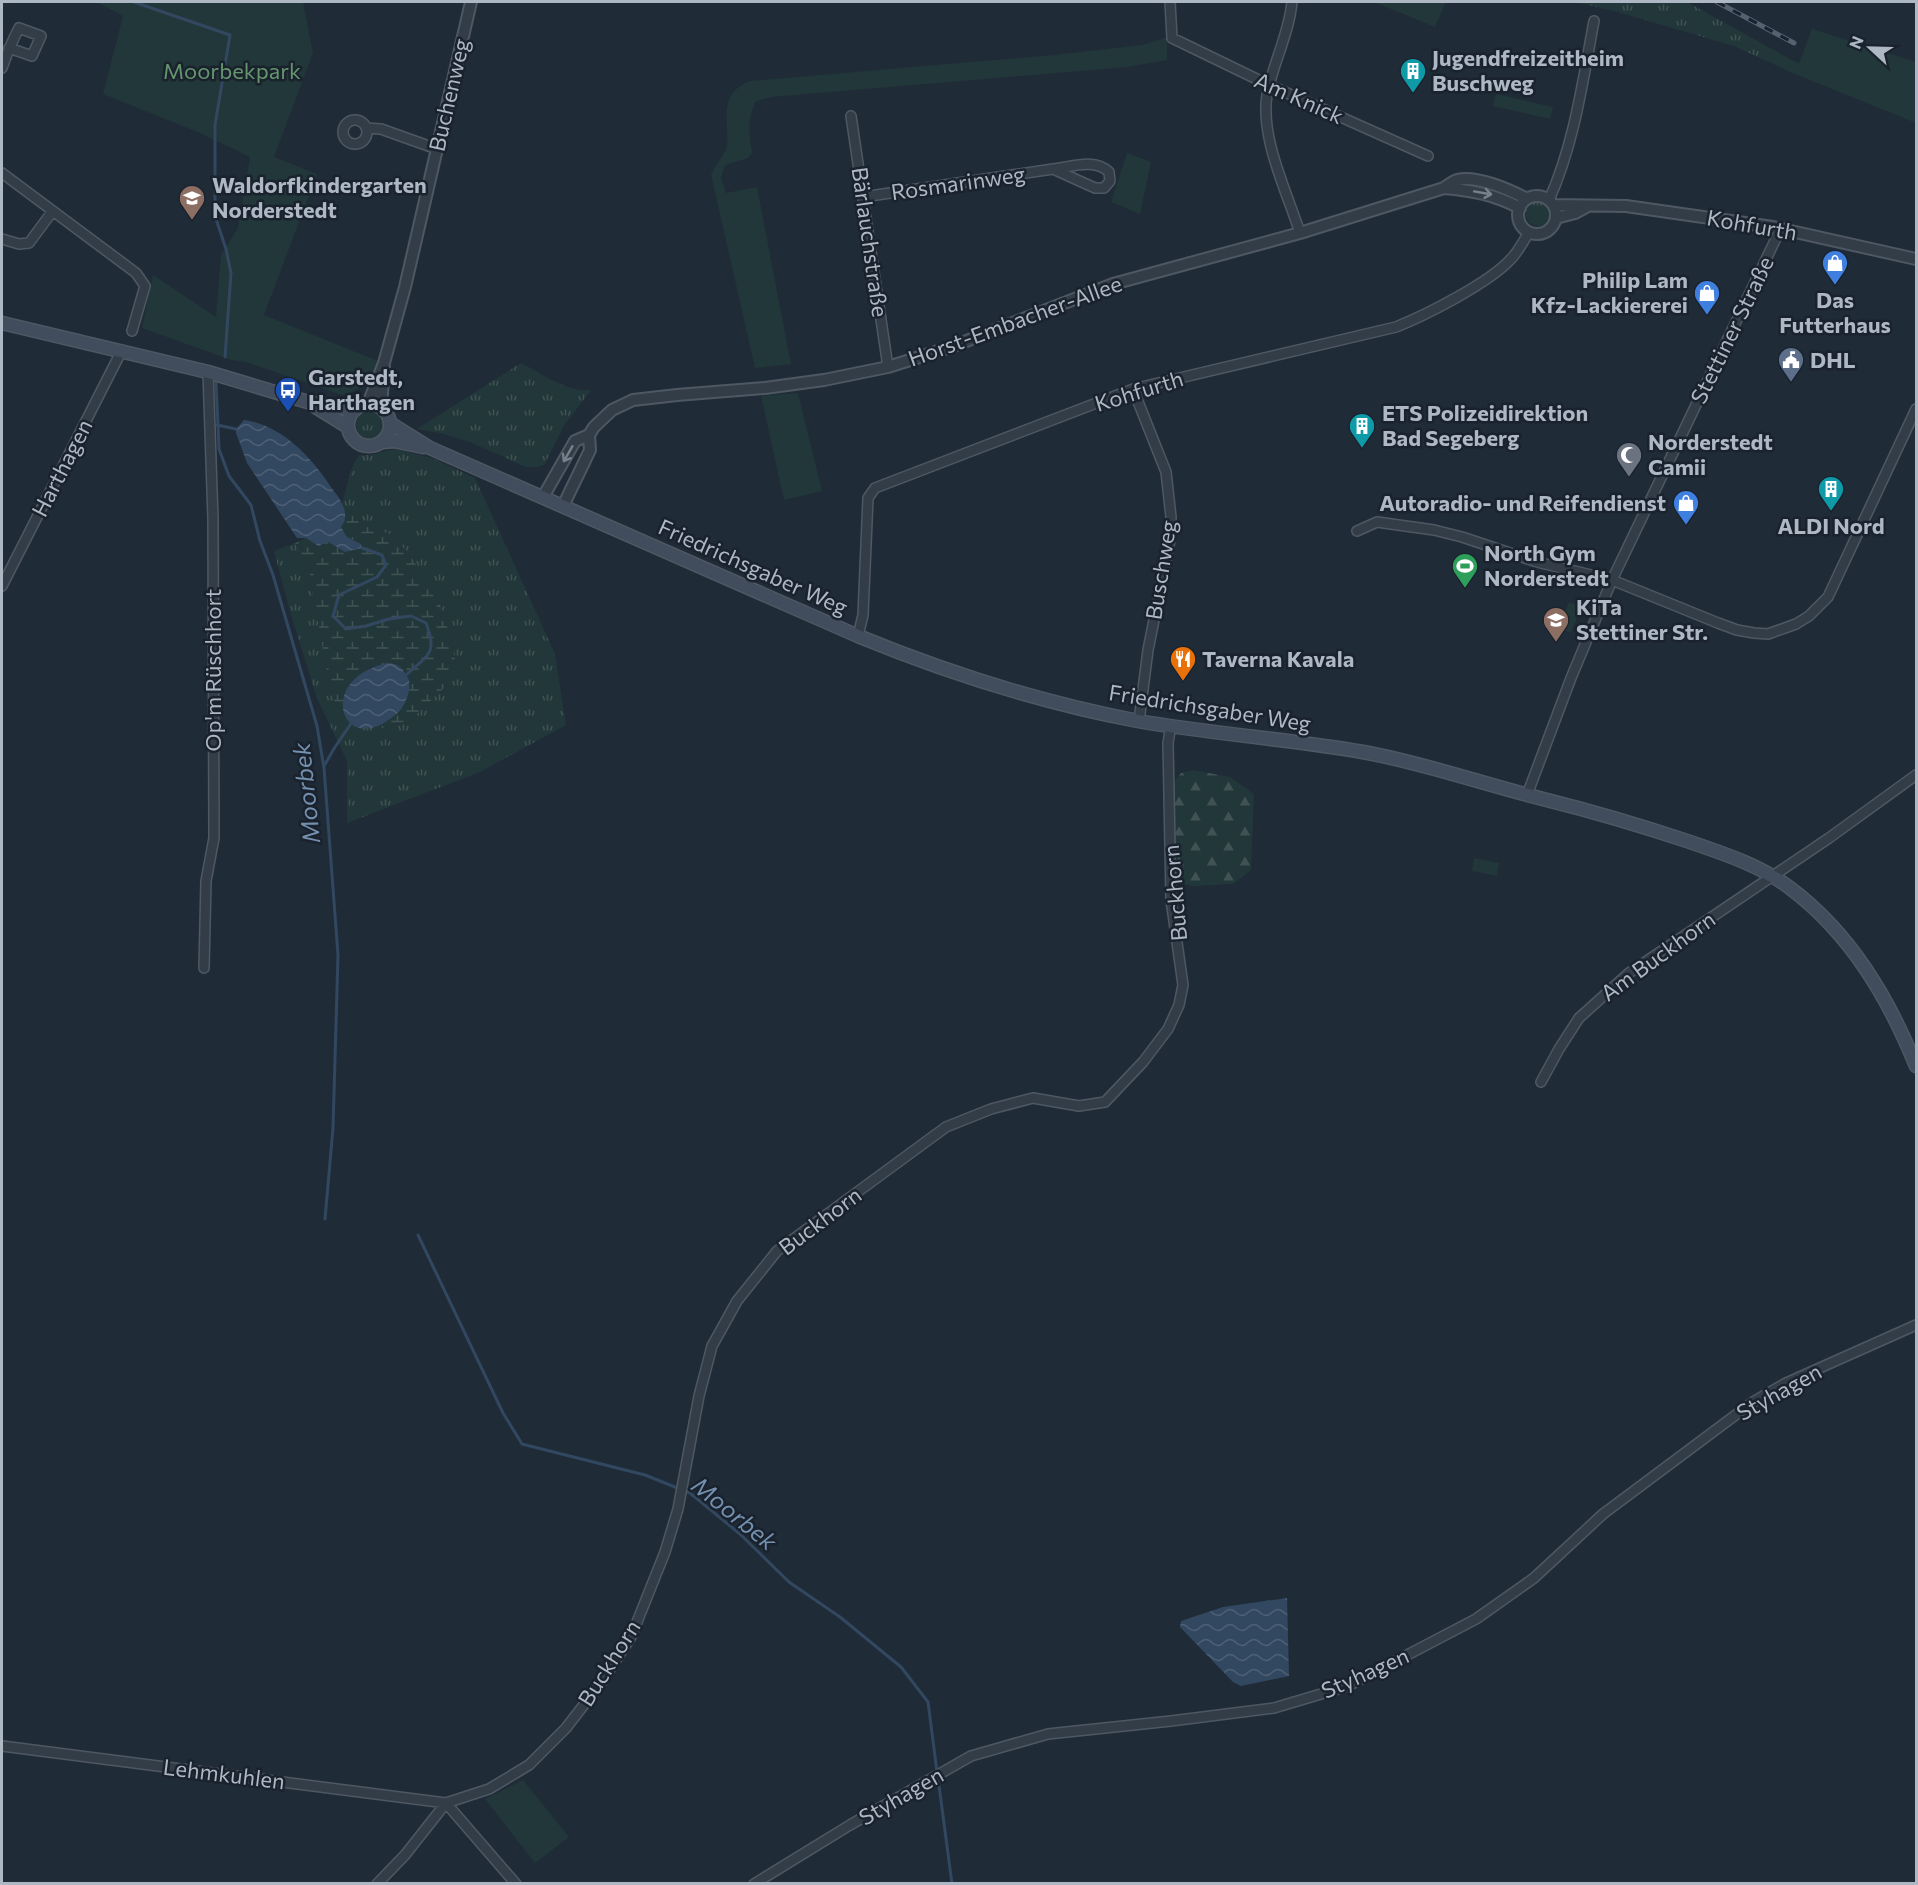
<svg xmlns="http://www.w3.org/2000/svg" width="1918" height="1885" font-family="Commissioner,sans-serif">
<defs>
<pattern id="grass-tufts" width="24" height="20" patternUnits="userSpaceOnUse" patternTransform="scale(1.5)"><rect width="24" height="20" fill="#223739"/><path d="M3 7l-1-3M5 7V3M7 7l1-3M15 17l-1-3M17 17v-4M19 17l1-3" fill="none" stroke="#405254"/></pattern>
<pattern id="forest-firs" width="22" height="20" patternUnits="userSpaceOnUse" patternTransform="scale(1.5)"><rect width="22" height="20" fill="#223739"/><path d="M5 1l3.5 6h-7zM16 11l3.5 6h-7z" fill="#405254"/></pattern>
<pattern id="wetland-marsh" width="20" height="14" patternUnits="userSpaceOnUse" patternTransform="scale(1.5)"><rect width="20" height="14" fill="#223739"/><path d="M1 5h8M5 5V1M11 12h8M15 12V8" fill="none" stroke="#405254"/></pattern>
<pattern id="water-waves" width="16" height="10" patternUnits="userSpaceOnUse" patternTransform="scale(1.5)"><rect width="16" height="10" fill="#324860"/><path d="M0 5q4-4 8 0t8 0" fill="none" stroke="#4d6075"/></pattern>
</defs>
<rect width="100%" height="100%" fill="#202b38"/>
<path fill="url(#grass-tufts)" d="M1576 2H1687L1799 64 1795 74 1734 46 1618 12Z
M1526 214a12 12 0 1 1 24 0a12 12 0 1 1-24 0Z
M521 363C542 374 568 393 591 390L563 427 545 464 538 467H526L470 442 440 433 417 429Z
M356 425a14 14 0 1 1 28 0a14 14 0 1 1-28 0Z
M396 449 432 458 475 478 555 654 566 725 480 772 347 823V761L317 698 291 615 274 551 295 543 309 570 331 695 456 665 450 634 389 534 364 526 342 503C348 486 349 469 359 455 376 456 380 451 396 449Z"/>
<path fill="url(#forest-firs)" d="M1193 770 1230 777 1254 794 1251 870 1233 884 1192 886 1176 882 1173 783 1181 773Z"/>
<path fill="url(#wetland-marsh)" d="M342 503 364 526 389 534 409 553 438 603 450 634 456 665 451 681 418 713 396 726 367 730 374 729 410 681 404 670 395 663 371 667 341 704 344 716 331 695 309 570 295 543 306 538 317 546 327 542 345 552 361 544 347 537 341 527 346 518Z"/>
<path fill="#223739" d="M97 2H303L313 53 274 157 317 174 264 315 378 361C374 377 374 379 360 387 353 391 351 395 342 395L246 362 231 360 142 328 153 275 216 317 221 255 238 228 250 157 200 133 103 94 123 16Z
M1374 2H1446L1435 27Z
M1812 29 1916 62V123L1795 74Z
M1167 37V60L1127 67 772 97 756 101C747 119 749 134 752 153L748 158 725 165 721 178 726 193 757 187 791 364 755 368 711 175C715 165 726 153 727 146 728 142 727 136 727 132 726 107 725 91 750 81L1054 55 1142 45Z
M1496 94 1553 107 1550 119 1493 106Z
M1127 153 1151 162 1140 214 1111 202Z
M798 393 822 491 784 500 761 396Z
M1569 602 1584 609 1580 618 1577 617 1571 633 1558 627Z
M1474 858 1499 863 1497 876 1472 871Z
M523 1780 569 1837 535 1863 485 1799Z"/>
<path fill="url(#water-waves)" d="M244 420C283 425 313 459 333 490 339 497 347 509 345 519 345 522 342 525 341 527L347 537 361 544 362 548 345 552 328 542 318 546 306 538H297L247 463 236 433V429Z
M387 663C398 663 403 668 408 678 412 686 407 700 402 708 398 714 390 719 384 723 340 749 318 679 387 663Z
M1287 1598 1289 1676 1241 1686 1233 1682 1180 1627 1181 1621 1223 1607Z"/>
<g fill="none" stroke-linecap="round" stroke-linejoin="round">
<path stroke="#324860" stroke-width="3" d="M134 2 230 35 215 125V216L226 249 231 273 225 357
M216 382 219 449 229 476 251 505 260 541 273 575 317 726 324 768 338 955 333 1128 325 1219
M217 425 236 429
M362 548 382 555 386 565 377 577 339 595 333 616 346 629 366 626 389 619 411 616 426 623C438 654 428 655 406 675
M324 766 335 747 352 722
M418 1235 503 1413 522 1444 645 1475 690 1493 740 1534 789 1582 840 1617 901 1667 928 1702 937 1772
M938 1778 952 1884"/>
<g stroke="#4e5863" stroke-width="12">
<path id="minor" d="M1170 2 1172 38 1269 85 1428 156
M1292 2C1289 34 1273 63 1267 95 1260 138 1287 192 1300 233
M2 68C7 54 12 41 19 28L41 36 32 56 9 48
M851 116 888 367
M343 132a12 12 0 1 1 24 0a12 12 0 1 1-24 0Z
M366 128 381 129 437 149
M2 173 136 273 145 286 132 331
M863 197 1053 169 1095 188H1104L1110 181 1109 172C1094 158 1072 167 1053 169
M1549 200C1574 145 1583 80 1594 21
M2 239 19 244 29 243 52 212
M1133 389 1166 472 1171 517 1170 540 1148 650 1139 721
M1357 531 1377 522 1434 530 1462 537 1537 562 1612 580 1718 623 1737 630 1754 633 1768 634 1796 624 1809 616 1828 597 1916 409
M2 586 122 350
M858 636 863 615 868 498 875 488 1133 389 1396 327C1426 315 1489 283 1511 259 1518 252 1523 241 1529 233
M1527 795 1571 678 1612 580 1781 228
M204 968 206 881 214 838 213 519 208 372
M1541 1082 1559 1049 1579 1018 1629 973 1829 838 1916 775
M2 1746 446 1803 489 1789 529 1765 566 1728 603 1680 631 1637 665 1552 678 1509 699 1396 712 1346 737 1301 777 1251 946 1127 991 1109 1033 1098 1079 1106 1105 1102 1143 1062 1168 1029 1179 1005 1183 985 1171 900 1168 743 1171 725
M446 1803 516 1884
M377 1884 405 1855 446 1803
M754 1884 850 1825 971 1756 1048 1734 1171 1721 1274 1708 1348 1686 1476 1619 1534 1578 1603 1514 1753 1402 1786 1383 1916 1325"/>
</g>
<g stroke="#4e5863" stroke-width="14">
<path id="tertiary" d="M1445 188C1474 191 1493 194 1520 208
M1518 215a19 19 0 1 1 38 0a19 19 0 1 1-38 0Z
M1554 205 1626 206 1773 227 1916 259
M1556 218 1575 213 1586 207
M368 404 384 363 405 287 471 2
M381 407 384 367
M543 497 575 441 589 435 594 427 612 410 633 400 677 395 765 388 824 380 888 367 951 347 1113 284 1300 233 1444 188C1448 185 1453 181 1457 180 1477 175 1510 190 1527 199
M563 506 590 450 589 435"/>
</g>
<g stroke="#4e5863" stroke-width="15">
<path id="secondary" d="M2 323 208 372 308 402 355 410
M348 425a21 21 0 1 1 42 0a21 21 0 1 1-42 0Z
M314 406 348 427
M390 423 430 448 858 636C948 673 1043 703 1138 721 1213 734 1289 739 1363 752 1424 763 1483 784 1543 799 1591 811 1639 825 1687 841 1722 853 1760 865 1790 888 1850 933 1888 997 1916 1066
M383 442 394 441 423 447"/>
</g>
<use href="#minor" stroke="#333d48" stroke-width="9"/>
<use href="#tertiary" stroke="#333d48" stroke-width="10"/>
<use href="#secondary" stroke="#414c5c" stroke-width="12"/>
<g stroke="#556170" stroke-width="5">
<path id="rail" d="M1717 2 1794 43"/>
</g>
<use href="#rail" stroke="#19222d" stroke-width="3" stroke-dasharray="9" stroke-linecap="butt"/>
</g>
<defs><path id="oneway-shaft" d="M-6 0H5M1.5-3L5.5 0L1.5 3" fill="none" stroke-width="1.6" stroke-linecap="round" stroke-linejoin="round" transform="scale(1.5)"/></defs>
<g stroke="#77818d">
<use href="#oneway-shaft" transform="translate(1483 193) rotate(10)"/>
<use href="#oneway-shaft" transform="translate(568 454) rotate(120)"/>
</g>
<defs>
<g id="building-pin" transform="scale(1.35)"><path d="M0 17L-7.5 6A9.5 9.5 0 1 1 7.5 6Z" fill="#0f9aa8" stroke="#19222d"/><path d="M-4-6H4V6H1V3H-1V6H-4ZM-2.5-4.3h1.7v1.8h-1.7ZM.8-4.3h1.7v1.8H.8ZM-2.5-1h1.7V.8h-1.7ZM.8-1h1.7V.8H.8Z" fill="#fff"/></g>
<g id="school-pin" transform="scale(1.35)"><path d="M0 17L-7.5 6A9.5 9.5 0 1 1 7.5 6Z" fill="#8d6e63" stroke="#19222d"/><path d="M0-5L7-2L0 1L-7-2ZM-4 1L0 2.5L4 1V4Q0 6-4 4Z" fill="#fff"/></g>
<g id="shop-pin" transform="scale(1.35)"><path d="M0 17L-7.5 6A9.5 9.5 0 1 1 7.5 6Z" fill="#3f7fe0" stroke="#19222d"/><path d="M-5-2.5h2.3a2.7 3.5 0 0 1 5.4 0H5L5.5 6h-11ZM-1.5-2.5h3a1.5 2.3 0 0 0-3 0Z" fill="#fff"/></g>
<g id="civic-pin" transform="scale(1.35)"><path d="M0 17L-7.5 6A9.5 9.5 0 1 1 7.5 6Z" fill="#5c6f8a" stroke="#19222d"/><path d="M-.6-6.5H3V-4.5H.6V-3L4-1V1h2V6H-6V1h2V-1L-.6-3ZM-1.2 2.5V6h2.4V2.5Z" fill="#fff"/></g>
<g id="bus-pin" transform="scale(1.35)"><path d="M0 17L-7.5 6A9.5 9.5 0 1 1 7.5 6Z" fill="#1a4fb4" stroke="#19222d"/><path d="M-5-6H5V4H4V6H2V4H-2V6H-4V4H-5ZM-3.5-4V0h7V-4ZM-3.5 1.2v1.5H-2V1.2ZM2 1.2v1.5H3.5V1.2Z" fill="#fff"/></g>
<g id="mosque-pin" transform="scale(1.35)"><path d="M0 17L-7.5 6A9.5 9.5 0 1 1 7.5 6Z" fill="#6b7280" stroke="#19222d"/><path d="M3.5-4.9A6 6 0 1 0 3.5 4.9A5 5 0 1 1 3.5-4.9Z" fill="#fff"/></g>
<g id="stadium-pin" transform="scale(1.35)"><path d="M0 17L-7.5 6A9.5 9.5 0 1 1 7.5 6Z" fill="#2e9e5b" stroke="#19222d"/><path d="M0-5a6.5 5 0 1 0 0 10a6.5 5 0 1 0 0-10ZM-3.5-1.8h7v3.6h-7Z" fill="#fff"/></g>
<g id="restaurant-pin" transform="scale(1.35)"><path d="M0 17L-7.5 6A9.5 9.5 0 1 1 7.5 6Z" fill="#e8710a" stroke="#19222d"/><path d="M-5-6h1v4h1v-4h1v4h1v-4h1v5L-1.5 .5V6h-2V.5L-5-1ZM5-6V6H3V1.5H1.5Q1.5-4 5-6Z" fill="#fff"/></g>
</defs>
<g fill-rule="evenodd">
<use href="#building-pin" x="1413" y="71"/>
<use href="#school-pin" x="192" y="198"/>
<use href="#shop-pin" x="1835" y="263"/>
<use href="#shop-pin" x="1707" y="293"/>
<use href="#civic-pin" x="1791" y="360"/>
<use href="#bus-pin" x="288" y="390"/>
<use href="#building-pin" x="1362" y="426"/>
<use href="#mosque-pin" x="1629" y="455"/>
<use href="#building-pin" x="1831" y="489"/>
<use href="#shop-pin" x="1686" y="503"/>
<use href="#stadium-pin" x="1465" y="566"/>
<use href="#school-pin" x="1556" y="620"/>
<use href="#restaurant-pin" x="1183" y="659"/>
</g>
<g text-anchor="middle" stroke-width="5" stroke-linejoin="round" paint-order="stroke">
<g font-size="22" font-weight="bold" fill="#aeb8c5" stroke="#19222d" text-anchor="start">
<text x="1432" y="66">Jugendfreizeitheim<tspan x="1432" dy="25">Buschweg</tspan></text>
<text x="212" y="193">Waldorfkindergarten<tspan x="212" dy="25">Norderstedt</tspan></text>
<text x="1688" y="288" text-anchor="end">Philip Lam<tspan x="1688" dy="25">Kfz-Lackiererei</tspan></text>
<text x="1835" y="308" text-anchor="middle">Das<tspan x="1835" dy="25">Futterhaus</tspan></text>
<text x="1810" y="368">DHL</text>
<text x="308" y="385">Garstedt,<tspan x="308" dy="25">Harthagen</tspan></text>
<text x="1382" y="421">ETS Polizeidirektion<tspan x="1382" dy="25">Bad Segeberg</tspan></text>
<text x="1648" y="450">Norderstedt<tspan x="1648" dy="25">Camii</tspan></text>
<text x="1666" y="511" text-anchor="end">Autoradio- und Reifendienst</text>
<text x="1831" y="534" text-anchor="middle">ALDI Nord</text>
<text x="1484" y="561">North Gym<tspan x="1484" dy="25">Norderstedt</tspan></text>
<text x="1576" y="615">KiTa<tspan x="1576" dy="25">Stettiner Str.</tspan></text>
<text x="1202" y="667">Taverna Kavala</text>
</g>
<g font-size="22" fill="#65966e" stroke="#19222d">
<text x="232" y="79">Moorbekpark</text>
</g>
<g font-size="22" fill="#aeb8c5" stroke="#19222d">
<text transform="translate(449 95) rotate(-77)" y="8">Buchenweg</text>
<text transform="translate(1299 98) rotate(24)" y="8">Am Knick</text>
<text transform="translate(958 183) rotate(-8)" y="8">Rosmarinweg</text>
<text transform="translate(1752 225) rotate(10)" y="8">Kohfurth</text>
<text transform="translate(870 242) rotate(82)" y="8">Bärlauchstraße</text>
<text transform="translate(1015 321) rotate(-20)" y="8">Horst-Embacher-Allee</text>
<text transform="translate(1732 330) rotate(-64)" y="8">Stettiner Straße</text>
<text transform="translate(1139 391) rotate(-17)" y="8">Kohfurth</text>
<text transform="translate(62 468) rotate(-63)" y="8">Harthagen</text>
<text transform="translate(753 567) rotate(24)" y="8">Friedrichsgaber Weg</text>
<text transform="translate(1161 570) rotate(-81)" y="8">Buschweg</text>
<text transform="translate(213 670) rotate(-90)" y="8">Op'm Rüschhort</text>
<text transform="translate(1210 708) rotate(9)" y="8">Friedrichsgaber Weg</text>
<text transform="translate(1175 893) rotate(-95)" y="8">Buckhorn</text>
<text transform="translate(1658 956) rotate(-36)" y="8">Am Buckhorn</text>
<text transform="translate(820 1221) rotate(-37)" y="8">Buckhorn</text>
<text transform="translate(1779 1392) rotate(-29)" y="8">Styhagen</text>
<text transform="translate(609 1663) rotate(-58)" y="8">Buckhorn</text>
<text transform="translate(1365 1673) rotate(-24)" y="8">Styhagen</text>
<text transform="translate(224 1774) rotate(7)" y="8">Lehmkuhlen</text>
<text transform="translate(901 1796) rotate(-30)" y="8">Styhagen</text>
</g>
<g font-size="24" font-style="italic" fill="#7490af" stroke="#19222d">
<text transform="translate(307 793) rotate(-96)" y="8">Moorbek</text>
<text transform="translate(734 1514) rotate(39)" y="8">Moorbek</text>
</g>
</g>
<rect width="1918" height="1885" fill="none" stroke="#aeb8c5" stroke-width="6"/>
<g transform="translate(1870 48) rotate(292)" stroke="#19222d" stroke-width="4.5" paint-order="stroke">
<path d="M0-4.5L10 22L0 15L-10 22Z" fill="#aeb8c5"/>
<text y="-9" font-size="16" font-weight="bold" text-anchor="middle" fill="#aeb8c5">N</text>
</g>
</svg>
